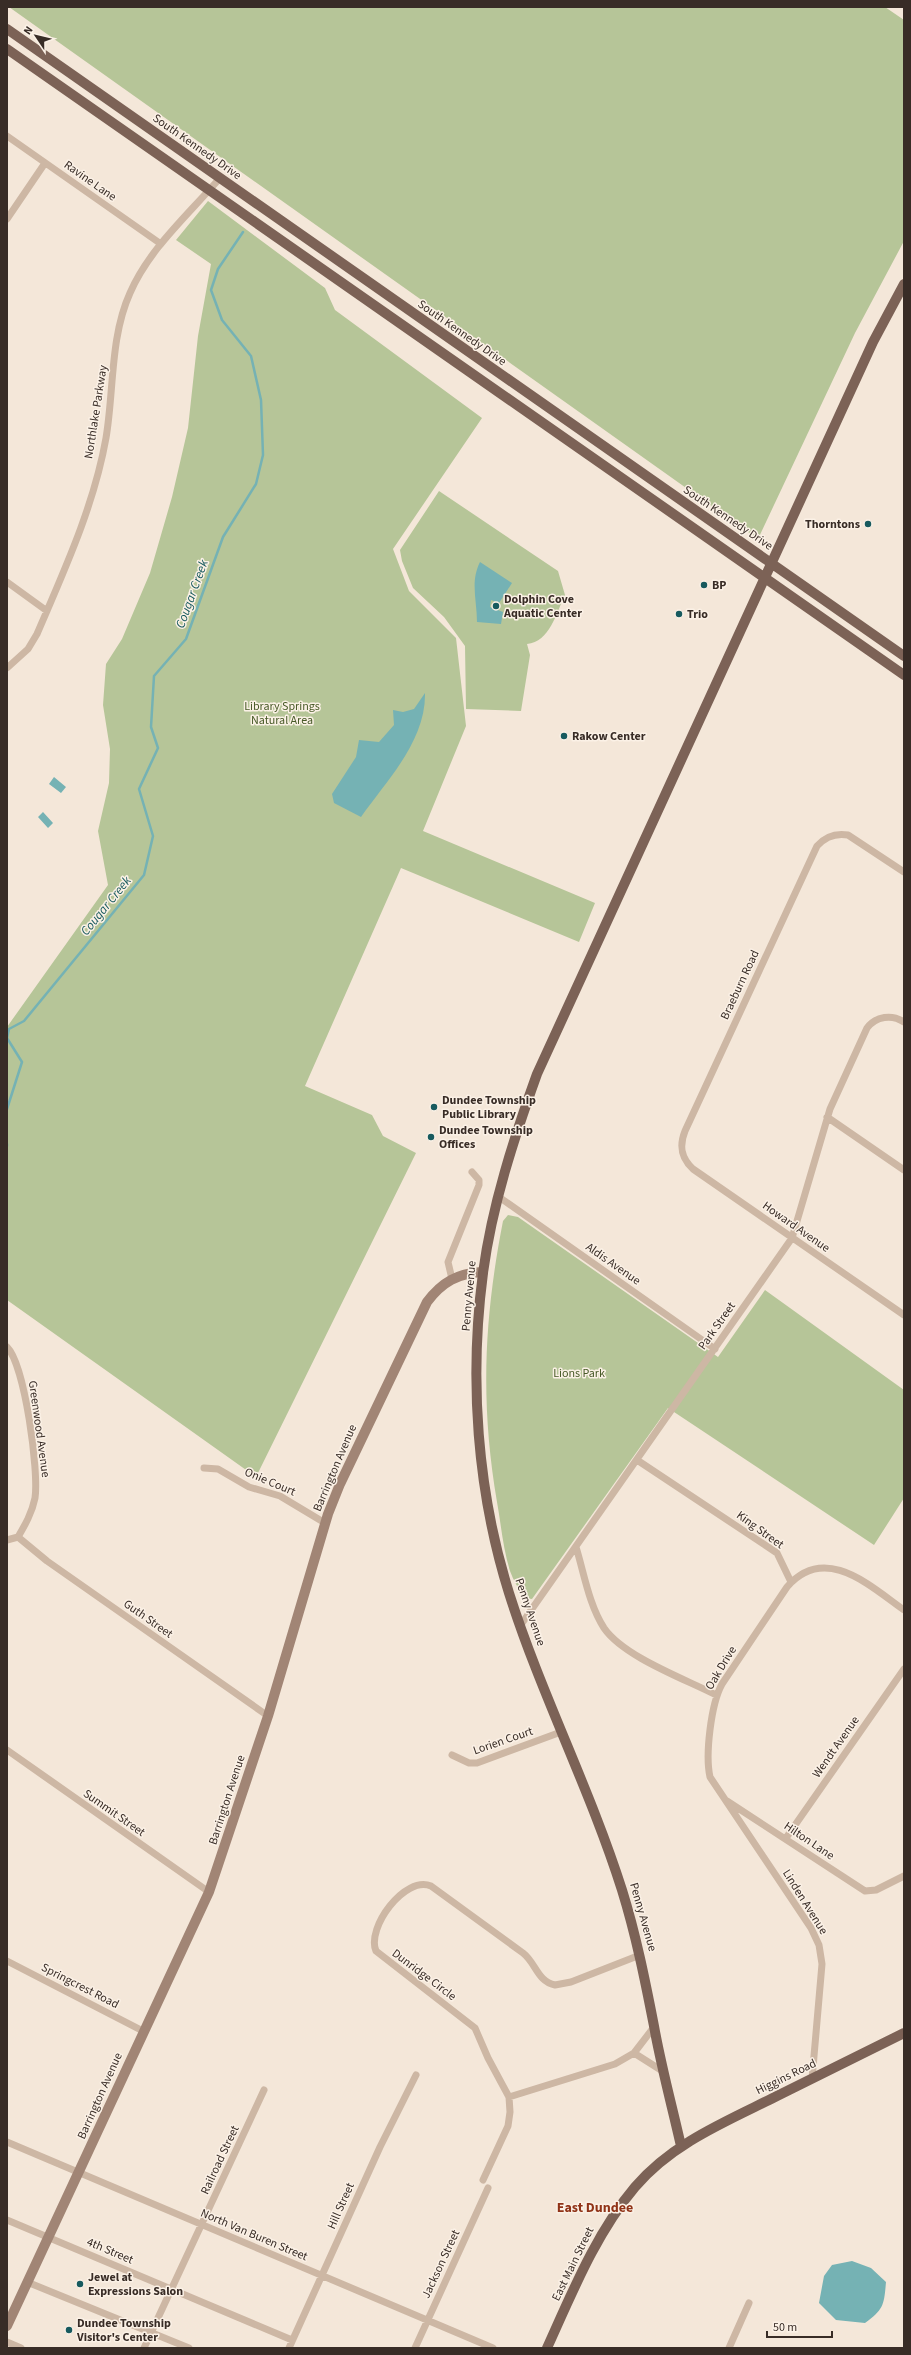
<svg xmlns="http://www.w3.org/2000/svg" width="911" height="2355" font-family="'Source Sans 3',sans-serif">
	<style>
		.green { fill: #b6c598 }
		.water { fill: #75b2b4 }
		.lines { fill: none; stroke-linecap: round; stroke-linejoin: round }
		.stream { stroke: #75b2b4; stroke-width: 2.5 }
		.street { stroke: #cdb7a4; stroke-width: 7 }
		.secondary { stroke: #a18575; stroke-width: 10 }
		.primary { stroke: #7c6256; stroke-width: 10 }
		.poi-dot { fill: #175a5e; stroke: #fbf1e6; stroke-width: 1.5 }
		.labels { text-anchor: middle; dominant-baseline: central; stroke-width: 3; stroke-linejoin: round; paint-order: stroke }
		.street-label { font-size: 12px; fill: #382c26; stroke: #fbf1e6 }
		.poi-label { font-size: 12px; font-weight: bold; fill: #382c26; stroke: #fbf1e6; text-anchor: start }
		.park-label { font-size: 12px; fill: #475927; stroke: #fbf1e6 }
		.water-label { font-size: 13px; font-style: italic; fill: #175a5e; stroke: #fbf1e6 }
		.quarter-label { font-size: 14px; font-weight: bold; fill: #903317; stroke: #fbf1e6 }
	</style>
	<rect width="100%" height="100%" fill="#f4e7d9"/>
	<path class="green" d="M9,7h876l19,13v221l-49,92 -97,206z
		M208,201l117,87 10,22 147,108 -89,131 16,42 47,47 10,88 -43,105 172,72 -16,39 -178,-74 -96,218 67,29 11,21 33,17 -160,324 -249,-177v-273l101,-142 -10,-54 11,-48 1,-34 -7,-44 3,-41 16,-25 28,-66 22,-76 16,-69 10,-92 13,-72 -35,-24z
		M439,491l119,80 7,24c-9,18 -15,47 -38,49l3,11 -9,56 -55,-2 -1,-63 -21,-29 -31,-29 -11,-27 -2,-11z
		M508,1215l10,2 200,140 47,-67 139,100v108l-30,47 -206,-137 -136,191 -8,-1c-5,-9 -11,-18 -14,-27 -7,-22 -9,-47 -13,-69 -17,-99 -13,-184 6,-281z"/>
	<path class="water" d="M480,562l32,21 -13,20 -8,-3 -1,7 13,5 -2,12 -24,-2c0,-22 -7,-40 3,-60z
		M425,693c1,48 -38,87 -64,124l-27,-14 -2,-9 24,-37 3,-17 20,2 15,-17 -1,-15 10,2 11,-3z
		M54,777l12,10 -5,6 -12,-9z
		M43,812l10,11 -5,5 -10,-11z
		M852,2261l19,7 15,14c-2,23 -2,27 -21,41l-29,-3 -17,-17 5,-27 8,-11z"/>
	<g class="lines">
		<path class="stream" d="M7,1109l15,-47 -15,-24 2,-9 15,-8 120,-146 9,-39 -14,-47 19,-41 -7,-21 3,-51 32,-37 37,-102 33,-53 7,-29 -2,-55 -10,-44 -29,-36 -11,-30 7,-21 25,-37
			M7,1144v2"/>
		<path class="street" d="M7,136l154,108
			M7,219l38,-56
			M7,582l40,29
			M7,668l21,-19 9,-15c27,-63 57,-128 69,-196 8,-47 4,-101 24,-145 19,-44 58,-78 89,-114
			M904,872l-56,-37c-12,-2 -23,2 -31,11l-132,285c-6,15 -4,27 8,38l211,146
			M827,1117l77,53
			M499,1197l216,152
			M452,1279l-4,-17 31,-77v-5l-7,-8
			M7,1347c18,18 32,125 28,151 -3,15 -10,27 -17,39
			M637,1460l140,93 14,29
			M204,1468l14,1 31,18 31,9 45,27
			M18,1537l29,24 221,155
			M7,1540l11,-3
			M576,1547c8,26 13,58 28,81 20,29 81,51 112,67
			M520,1626l272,-388 38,-129 37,-81c9,-12 25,-14 37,-6
			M7,1750l202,142
			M452,1755l17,8h8l84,-31
			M727,1801l138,90 11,-1 28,-14
			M786,1838l118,-169
			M7,1961l136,70
			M634,2053l30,19
			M812,2079l10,-115 -3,-19 -8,-17 -101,-151c-5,-22 1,-73 12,-93l65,-97c38,-44 83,-1 117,23
			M509,2097l106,-33 19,-11 20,-26
			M7,2142l486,206
			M483,2180l25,-54 2,-14 -1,-15 -21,-39 -13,-30 -99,-77c-10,-23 29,-76 55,-65l92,67c13,10 14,28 32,32l16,-3 69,-27
			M7,2220l285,120
			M27,2282l162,66
			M7,2342l14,6
			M144,2348l120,-258
			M289,2348l91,-201 36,-72
			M415,2348l73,-160
			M729,2348l20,-45"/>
		<path class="secondary" d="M7,2326l202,-434 59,-176 60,-202 12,-30 87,-182c15,-20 31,-29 56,-30"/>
		<path class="primary" d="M7,29l897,627
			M7,49l897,626
			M681,2146c-9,-40 -20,-80 -27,-120 -9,-46 -18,-91 -32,-136 -32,-101 -81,-196 -113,-297 -32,-102 -40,-214 -26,-320 9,-68 31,-135 54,-199l336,-732 31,-58
			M547,2348c25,-55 49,-115 88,-161 37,-44 92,-66 142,-91 42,-21 85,-42 127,-63"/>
	</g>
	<g class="poi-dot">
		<circle cx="868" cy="524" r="4"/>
		<circle cx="704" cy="585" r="4"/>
		<circle cx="496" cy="606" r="4"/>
		<circle cx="679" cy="614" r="4"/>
		<circle cx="564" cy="736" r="4"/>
		<circle cx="434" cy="1107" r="4"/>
		<circle cx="431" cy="1137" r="4"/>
		<circle cx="80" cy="2284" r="4"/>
		<circle cx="69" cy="2330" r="4"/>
	</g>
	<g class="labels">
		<g class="street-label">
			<text transform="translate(197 147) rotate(35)">South Kennedy Drive</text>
			<text transform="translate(90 181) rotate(35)">Ravine Lane</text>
			<text transform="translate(462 333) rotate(35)">South Kennedy Drive</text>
			<text transform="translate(96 412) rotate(-81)">Northlake Parkway</text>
			<text transform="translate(728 518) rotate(34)">South Kennedy Drive</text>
			<text transform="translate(740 985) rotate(-65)">Braeburn Road</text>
			<text transform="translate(796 1227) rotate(35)">Howard Avenue</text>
			<text transform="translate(613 1264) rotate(35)">Aldis Avenue</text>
			<text transform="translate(469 1296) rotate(-85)">Penny Avenue</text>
			<text transform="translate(717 1326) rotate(-55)">Park Street</text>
			<text transform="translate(39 1429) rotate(82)">Greenwood Avenue</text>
			<text transform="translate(335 1468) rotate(-67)">Barrington Avenue</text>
			<text transform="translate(270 1482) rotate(23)">Onie Court</text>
			<text transform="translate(760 1530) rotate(36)">King Street</text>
			<text transform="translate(530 1612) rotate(71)">Penny Avenue</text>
			<text transform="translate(148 1619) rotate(35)">Guth Street</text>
			<text transform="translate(721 1668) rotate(-59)">Oak Drive</text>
			<text transform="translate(503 1741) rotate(-19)">Lorien Court</text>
			<text transform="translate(836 1747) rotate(-55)">Wendt Avenue</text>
			<text transform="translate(227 1800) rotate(-72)">Barrington Avenue</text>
			<text transform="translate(114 1813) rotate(35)">Summit Street</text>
			<text transform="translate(809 1841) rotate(34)">Hilton Lane</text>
			<text transform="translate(805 1902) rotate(58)">Linden Avenue</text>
			<text transform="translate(643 1917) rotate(74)">Penny Avenue</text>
			<text transform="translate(424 1975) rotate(37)">Dunridge Circle</text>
			<text transform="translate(80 1986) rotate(27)">Springcrest Road</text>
			<text transform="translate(786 2077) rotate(-26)">Higgins Road</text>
			<text transform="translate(100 2096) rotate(-66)">Barrington Avenue</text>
			<text transform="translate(220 2160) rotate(-65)">Railroad Street</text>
			<text transform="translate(341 2206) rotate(-66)">Hill Street</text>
			<text transform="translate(254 2235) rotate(23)">North Van Buren Street</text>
			<text transform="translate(110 2251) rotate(23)">4th Street</text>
			<text transform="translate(441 2264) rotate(-65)">Jackson Street</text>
			<text transform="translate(573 2264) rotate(-64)">East Main Street</text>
		</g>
		<g class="poi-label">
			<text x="860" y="524" text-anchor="end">Thorntons</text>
			<text x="712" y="585">BP</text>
			<text x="504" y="599">Dolphin Cove<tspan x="504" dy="14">Aquatic Center</tspan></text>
			<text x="687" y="614">Trio</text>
			<text x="572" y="736">Rakow Center</text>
			<text x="442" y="1100">Dundee Township<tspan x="442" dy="14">Public Library</tspan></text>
			<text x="439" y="1130">Dundee Township<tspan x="439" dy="14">Offices</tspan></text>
			<text x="88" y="2277">Jewel at<tspan x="88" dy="14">Expressions Salon</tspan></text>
			<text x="77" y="2323">Dundee Township<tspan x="77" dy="14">Visitor's Center</tspan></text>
		</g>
		<g class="park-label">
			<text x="282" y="706">Library Springs<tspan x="282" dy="14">Natural Area</tspan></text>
			<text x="579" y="1373">Lions Park</text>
		</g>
		<g class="water-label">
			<text transform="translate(192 594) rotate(-70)">Cougar Creek</text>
			<text transform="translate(106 906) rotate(-51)">Cougar Creek</text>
		</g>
		<g class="quarter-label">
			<text x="595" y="2208">East Dundee</text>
		</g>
	</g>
	<rect width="911" height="2355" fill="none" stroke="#382c26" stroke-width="16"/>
	<g transform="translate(36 36) rotate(305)" stroke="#fbf1e6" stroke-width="3" paint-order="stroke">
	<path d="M0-3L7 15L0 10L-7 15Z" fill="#382c26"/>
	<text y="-6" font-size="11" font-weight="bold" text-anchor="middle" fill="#382c26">N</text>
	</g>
	<path d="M767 2331v6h65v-6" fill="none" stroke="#382c26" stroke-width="2"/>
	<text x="773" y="2331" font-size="12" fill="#382c26" stroke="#fbf1e6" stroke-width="3" paint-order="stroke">50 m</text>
</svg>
